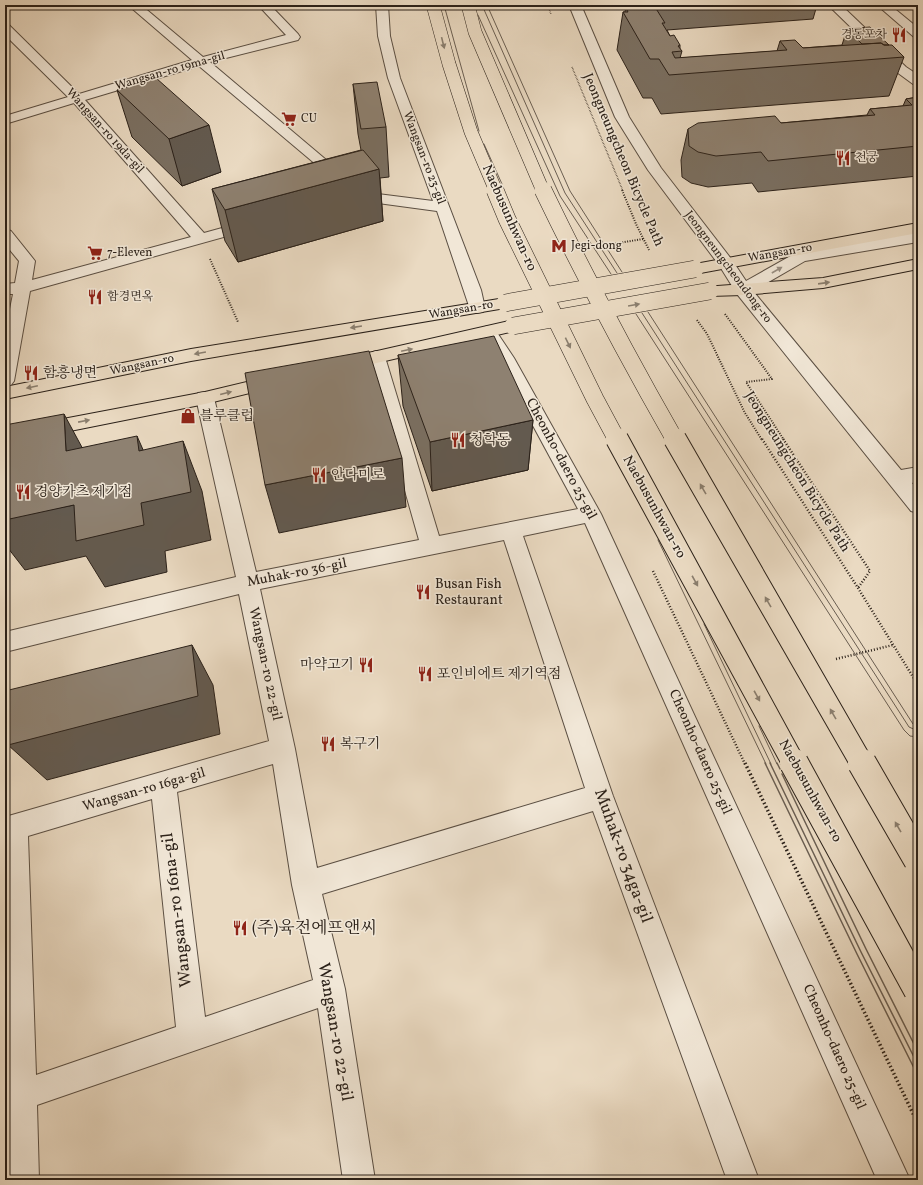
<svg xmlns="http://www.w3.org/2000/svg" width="923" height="1185" font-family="Vollkorn,'Noto Serif KR',serif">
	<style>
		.pier { fill: #eadac2 }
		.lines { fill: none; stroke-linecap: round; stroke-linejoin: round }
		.shore-far1 { stroke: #6a5e51; stroke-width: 1 }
		.shore { stroke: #6a5e51; stroke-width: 1.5 }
		.minor-casing { stroke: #5b4f43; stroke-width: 2 }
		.major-casing { stroke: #2b2119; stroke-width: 2 }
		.path-far3 { stroke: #2b2119; stroke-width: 1.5; stroke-dasharray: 0.5 1; stroke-linecap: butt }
		.path-far2 { stroke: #2b2119; stroke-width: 2; stroke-dasharray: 1 1.5; stroke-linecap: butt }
		.path-far1 { stroke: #2b2119; stroke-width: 2.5; stroke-dasharray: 1 2; stroke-linecap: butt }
		.path { stroke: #2b2119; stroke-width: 3.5; stroke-dasharray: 1.5 2.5; stroke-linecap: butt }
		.minor { fill: #f1e7d7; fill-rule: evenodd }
		.major { fill: #eadac2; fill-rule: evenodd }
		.major-bridge-casing { stroke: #2b2119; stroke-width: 18; stroke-linecap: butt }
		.highway-bridge-far3-casing { stroke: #2b2119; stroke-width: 14; stroke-linecap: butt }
		.highway-bridge-far2-casing { stroke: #2b2119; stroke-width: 18; stroke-linecap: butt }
		.highway-bridge-far1-casing { stroke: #2b2119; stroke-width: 24; stroke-linecap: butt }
		.highway-bridge-casing { stroke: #2b2119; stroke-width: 30; stroke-linecap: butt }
		.major-bridge { stroke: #eadac2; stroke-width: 17 }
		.highway-bridge-far3 { stroke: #eadac2; stroke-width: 13 }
		.highway-bridge-far2 { stroke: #eadac2; stroke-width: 17 }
		.highway-bridge-far1 { stroke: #eadac2; stroke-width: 22 }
		.highway-bridge { stroke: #eadac2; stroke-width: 28 }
		.wall { fill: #7a6f61; stroke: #2b2119 }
		.shaded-wall { fill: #635a4f; stroke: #2b2119 }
		.building { fill: #8e8171; stroke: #2b2119 }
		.oneway { fill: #8a7e6e }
		.oneway2 { fill: #988e82 }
		.labels { text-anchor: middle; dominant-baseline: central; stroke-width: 3; stroke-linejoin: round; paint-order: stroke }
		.far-poi-label { font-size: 12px; fill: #2b2119; stroke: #f1e7d7; text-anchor: start }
		.far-street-label { font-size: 12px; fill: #2b2119; stroke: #f1e7d7 }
		.street-label { font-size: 14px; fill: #2b2119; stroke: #f1e7d7 }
		.poi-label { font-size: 14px; fill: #2b2119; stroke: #f1e7d7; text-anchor: start }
		.near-street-label { font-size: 17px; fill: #2b2119; stroke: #f1e7d7 }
		.near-poi-label { font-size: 17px; fill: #2b2119; stroke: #f1e7d7; text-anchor: start }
	</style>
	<rect width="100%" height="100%" fill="#eadac2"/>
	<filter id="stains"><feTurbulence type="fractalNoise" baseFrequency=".005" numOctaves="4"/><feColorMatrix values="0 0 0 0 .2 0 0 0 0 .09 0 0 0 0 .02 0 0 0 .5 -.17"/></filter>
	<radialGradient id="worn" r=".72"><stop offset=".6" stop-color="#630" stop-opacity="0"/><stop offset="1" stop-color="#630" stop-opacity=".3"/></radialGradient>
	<path class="pier" d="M426,5h67l45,115 39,86 99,171 242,389v310l-118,-227 -285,-595 -52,-115z"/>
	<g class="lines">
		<path class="shore-far1" d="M444,5l35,126
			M482,5l83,188 52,80
			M487,5l83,186 52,81
			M478,15l82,181 51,78
			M484,144l18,40
			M648,312l265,412 5,2
			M642,313l267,414 9,4
			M636,314l268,416 6,6 8,1
			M658,540l108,224
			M704,624l67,140
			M759,726l18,38"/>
		<path class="shore" d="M765,763l92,191 61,122
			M770,763l91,189 57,113
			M777,763l3,6
			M782,774l84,175 52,103"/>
		<g class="minor-casing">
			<path id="minor" d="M128,5h13l62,52 83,-22 -28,-30h12l28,29 2,3 -2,3 -88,22 140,118 -2,3 -5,1 -5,-1 -139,-117 -114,34 119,133 47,-13 5,2 3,3 -3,3 -226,63 -16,90 -3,4 -6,2v-53l8,-40h-8v-10l10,-1 4,-22 -14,-17v-15l6,2 24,30 -3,19 159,-43 -117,-134 -69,21v-8l63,-19 -63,-62v-11l4,1 70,69 113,-34z
				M376,5h12l2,31 10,42 81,212 4,18 -2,4 -6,1 -6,-1 -34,-101 -74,-10 -11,2 -5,-1 -2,-3 2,-3 15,-4 71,9 -45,-123 -10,-42z
				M569,5h12l48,112 32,51 71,92 14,21 48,-27 124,-22v10l-113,19 -52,30 148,179 17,-3v14l-6,2 6,8v22l-7,-2 -174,-217 -18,-29 -71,-95 -33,-53z
				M828,5h13l65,62 12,8v10l-5,-1 -15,-11z
				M877,5h13l28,23v10l-4,-1z
				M488,326l6,2 20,30 87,156 309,666h-33l-292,-657 -62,13 90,260 146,384h-32l-134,-369 -271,83 23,95 30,191h-32l-25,-172 -281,97 2,75h-32l-2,-63v-300l264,-76 -30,-147 -234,58v-20l231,-55 -40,-179 2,-5 7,-1 7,1 2,5 42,174 163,-32 -52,-183 3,-4 6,-2 6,2 3,4 54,179 139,-27 -81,-150 -18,-27 3,-4zM504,540l81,248 -268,80 -22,-119 -35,-160zM273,764l19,121 21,95 -108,37 -28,-225zM152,799l24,228 -140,48 -8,-239z"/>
		</g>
		<g class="major-casing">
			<path id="major" d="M918,223v10l-223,41 -6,-2 -2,-3 2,-3 6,-2z
				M918,259v10l-95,19 -80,7 -33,1 -6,-1 -2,-4 2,-4 119,-9z
				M505,298l6,1 2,4 -2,4 -320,54 -186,38v-12l186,-38z
				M513,320l6,2 3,4 -3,4 -177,41 -6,-2 -3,-4 3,-4 6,-2z
				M276,375l6,2 3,4 -3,4 -77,19 -200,40v-14l200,-38z"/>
		</g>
		<path class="path-far3" d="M547,5l4,9
			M572,67l51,124"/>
		<path class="path-far2" d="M622,190l14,34 13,26
			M600,246l43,-7
			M210,259l28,63
			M725,314l47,65 -26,3 38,58
			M697,320l10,14 38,79 17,27"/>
		<path class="path-far1" d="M762,439l96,149 60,97
			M783,439l87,132 -12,17
			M653,571l92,193
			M836,659l57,-14"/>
		<path class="path" d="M745,763l173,361"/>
		<use href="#minor" class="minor"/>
		<use href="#major" class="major"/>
		<g class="major-bridge-casing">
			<path id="major-bridge" d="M505,303l190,-34
				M513,326l197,-35"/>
		</g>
		<g class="highway-bridge-far3-casing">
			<path id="highway-bridge-far3" d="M433,5l16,59 22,68 25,59
				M468,5l7,27 68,159"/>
		</g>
		<g class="highway-bridge-far2-casing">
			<path id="highway-bridge-far2" d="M495,190l12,29 88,180 22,41
				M543,190c41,85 85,168 132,250"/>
		</g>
		<g class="highway-bridge-far1-casing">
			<path id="highway-bridge-far1" d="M617,439l177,325
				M675,439l187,325"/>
		</g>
		<g class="highway-bridge-casing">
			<path id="highway-bridge" d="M794,763l124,227
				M862,763l56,97"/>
		</g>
		<use href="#major-bridge" class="major-bridge"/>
		<use href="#highway-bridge-far3" class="highway-bridge-far3"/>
		<use href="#highway-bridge-far2" class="highway-bridge-far2"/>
		<use href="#highway-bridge-far1" class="highway-bridge-far1"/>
		<use href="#highway-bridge" class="highway-bridge"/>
	</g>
	<path class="wall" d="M626,5h191l-4,14 -146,11 3,6 10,9v4l2,2 -2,7 97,-7 3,-10 23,7 39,-3 5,-16 42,16 15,12 -15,39 -228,18 -9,-16h-9l-26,-48 6,-38h2z
		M353,84l33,43 3,50 -9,1 3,43 -145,41 -13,-21 -13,-52 149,-39 -3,-16z
		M117,90l104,82 -39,14 -50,-49z
		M918,97v79l-160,16 -6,-9 -44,4 -17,-4 -9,-6 -1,-17 7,-31 93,-6 86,-8 3,-6 33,-3 3,-7z
		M398,355l135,65 -5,50 -96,21 -29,-85z"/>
	<path class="shaded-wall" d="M209,125l12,47 -39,14 -13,-47z
		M379,169l4,52 -145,41 -13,-52z
		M64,414l27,50 -25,-13z
		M533,420l-5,50 -96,21 -2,-49z
		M137,436l22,50 24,-45 19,50 9,49 -46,11 2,21 -62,15 -19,-31 -61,14 -17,-22 -3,1v-31l69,-13 67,-2z
		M402,458l4,49 -127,26 -14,-48z
		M192,645l21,40 7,49 -173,46 -39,-35z"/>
	<path class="building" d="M633,5h7l2,3 13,-1 10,16h-3l8,13 4,-1 6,10 -2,1 4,5 -10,1 3,6 112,-8 -7,-9 15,-1 8,8 78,-5 3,2h8l12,12 -235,18 -10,-16h-9l-27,-47h5l-2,-4h8z
		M642,5h59l-45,3 -1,-1h-12z
		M870,27l19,18h-5l-3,-2 -19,1 -15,-15z
		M156,78l53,47 -40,14 -52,-49z
		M377,82l9,45 -25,2 -8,-45z
		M918,97v49l-150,15 -7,-9 -45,4 -18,-4 -9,-6 -1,-17 10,-6 77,-7 6,7 94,-8 -5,-6 42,-4 -6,-6z
		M363,150l16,19 -154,41 -13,-21z
		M494,336l39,84 -103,22 -32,-87z
		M369,351l33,107 -137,27 -20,-112z
		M64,414l2,37 71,-15 2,15 44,-10 8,51 -50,11 3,22 -68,16 -2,-36 -69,15v-95z
		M192,645l6,51 -190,49 1,-55z"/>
	<defs><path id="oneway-solid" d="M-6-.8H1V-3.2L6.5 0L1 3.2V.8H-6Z"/></defs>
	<g class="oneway">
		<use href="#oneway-solid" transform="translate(443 43) rotate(76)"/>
		<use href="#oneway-solid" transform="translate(824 283) rotate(-8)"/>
		<use href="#oneway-solid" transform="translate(634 305) rotate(-10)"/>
		<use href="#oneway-solid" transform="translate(356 327) rotate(171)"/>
		<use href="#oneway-solid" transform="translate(568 343) rotate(64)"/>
		<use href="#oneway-solid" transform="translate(407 350) rotate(-12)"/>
		<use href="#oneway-solid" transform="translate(200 353) rotate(170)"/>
		<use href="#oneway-solid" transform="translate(32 387) rotate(168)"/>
		<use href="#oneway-solid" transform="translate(226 393) rotate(-14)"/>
		<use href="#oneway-solid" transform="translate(84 421) rotate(-11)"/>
		<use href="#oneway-solid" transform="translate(703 489) rotate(-120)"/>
		<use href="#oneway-solid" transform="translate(695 581) rotate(61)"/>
		<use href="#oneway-solid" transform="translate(768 602) rotate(-120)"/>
		<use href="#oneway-solid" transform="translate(757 696) rotate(61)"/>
		<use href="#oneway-solid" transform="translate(833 714) rotate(-120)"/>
		<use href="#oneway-solid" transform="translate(898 827) rotate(-120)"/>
	</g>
	<use class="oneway2" href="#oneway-solid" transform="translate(777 270) rotate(-30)"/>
	<defs>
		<g id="restaurant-bare" transform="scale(1.2)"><path d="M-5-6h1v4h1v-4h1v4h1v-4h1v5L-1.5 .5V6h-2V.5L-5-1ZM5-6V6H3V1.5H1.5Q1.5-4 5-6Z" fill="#8f2418" stroke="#f1e7d7" stroke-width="2.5" paint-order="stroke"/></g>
		<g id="supermarket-bare" transform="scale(1.2)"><path d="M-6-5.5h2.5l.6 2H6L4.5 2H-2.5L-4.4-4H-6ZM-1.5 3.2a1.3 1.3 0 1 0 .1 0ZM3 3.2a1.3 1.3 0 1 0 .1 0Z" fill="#8f2418" stroke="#f1e7d7" stroke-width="2.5" paint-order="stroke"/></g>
		<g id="metro-bare" transform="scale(1.2)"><path d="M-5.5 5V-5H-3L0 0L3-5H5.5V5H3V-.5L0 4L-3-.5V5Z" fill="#8f2418" stroke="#f1e7d7" stroke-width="2.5" paint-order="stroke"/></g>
		<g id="shop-bare" transform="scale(1.2)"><path d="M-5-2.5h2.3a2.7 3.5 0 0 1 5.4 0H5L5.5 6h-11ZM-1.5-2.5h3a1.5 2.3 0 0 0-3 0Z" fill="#8f2418" stroke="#f1e7d7" stroke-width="2.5" paint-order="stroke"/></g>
	</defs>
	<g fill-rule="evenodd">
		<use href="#restaurant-bare" x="899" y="35"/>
		<use href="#supermarket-bare" x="289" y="119"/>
		<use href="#restaurant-bare" x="843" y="158"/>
		<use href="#metro-bare" x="559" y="246"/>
		<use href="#supermarket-bare" x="95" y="253"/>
		<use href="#restaurant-bare" x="95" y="297"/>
		<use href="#restaurant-bare" x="31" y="373"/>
		<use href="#shop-bare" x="188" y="416"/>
		<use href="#restaurant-bare" x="458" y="440"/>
		<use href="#restaurant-bare" x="319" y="475"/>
		<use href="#restaurant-bare" x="23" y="492"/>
		<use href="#restaurant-bare" x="423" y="592"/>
		<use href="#restaurant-bare" x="366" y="665"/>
		<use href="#restaurant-bare" x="425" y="674"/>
		<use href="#restaurant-bare" x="328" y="744"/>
		<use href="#restaurant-bare" x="240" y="928"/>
	</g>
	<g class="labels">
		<g class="far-poi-label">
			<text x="887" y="35" text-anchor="end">경동포차</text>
			<text x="301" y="119">CU</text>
			<text x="855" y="158">천궁</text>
			<text x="571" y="246">Jegi-dong</text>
			<text x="107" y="253">7-Eleven</text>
			<text x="107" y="297">함경면옥</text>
		</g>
		<g class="far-street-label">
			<text transform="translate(170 71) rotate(-16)">Wangsan-ro 19ma-gil</text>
			<text transform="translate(105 131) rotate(48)">Wangsan-ro 19da-gil</text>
			<text transform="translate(424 158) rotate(69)">Wangsan-ro 23-gil</text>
			<text transform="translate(780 253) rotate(-10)">Wangsan-ro</text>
			<text transform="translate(728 267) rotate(53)">Jeongneungcheondong-ro</text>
			<text transform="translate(461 310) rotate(-10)">Wangsan-ro</text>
			<text transform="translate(142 365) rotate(-12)">Wangsan-ro</text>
		</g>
		<g class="street-label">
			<text transform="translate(623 160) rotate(67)">Jeongneungcheon Bicycle Path</text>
			<text transform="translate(509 218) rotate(66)">Naebusunhwan-ro</text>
			<text transform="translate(561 459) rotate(62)">Cheonho-daero 25-gil</text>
			<text transform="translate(797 472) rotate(58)">Jeongneungcheon Bicycle Path</text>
			<text transform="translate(654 507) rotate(61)">Naebusunhwan-ro</text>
			<text transform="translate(297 573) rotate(-11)">Muhak-ro 36-gil</text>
			<text transform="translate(265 664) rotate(78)">Wangsan-ro 22-gil</text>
			<text transform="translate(700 752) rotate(66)">Cheonho-daero 25-gil</text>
			<text transform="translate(144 790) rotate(-16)">Wangsan-ro 16ga-gil</text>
			<text transform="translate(810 791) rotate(61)">Naebusunhwan-ro</text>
			<text transform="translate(834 1047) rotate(66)">Cheonho-daero 25-gil</text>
		</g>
		<g class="poi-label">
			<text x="43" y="373">함흥냉면</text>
			<text x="200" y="416">블루클럽</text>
			<text x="470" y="440">청학동</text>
			<text x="331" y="475">안다미로</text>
			<text x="35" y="492">경양카츠 제기점</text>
			<text x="435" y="584">Busan Fish<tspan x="435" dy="16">Restaurant</tspan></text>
			<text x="354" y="665" text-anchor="end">마약고기</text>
			<text x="437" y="674">포인비에트 제기역점</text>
			<text x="340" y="744">복구기</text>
		</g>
		<g class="near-street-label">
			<text transform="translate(623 856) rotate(70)">Muhak-ro 34ga-gil</text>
			<text transform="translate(177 910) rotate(-97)">Wangsan-ro 16na-gil</text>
			<text transform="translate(335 1032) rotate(80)">Wangsan-ro 22-gil</text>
		</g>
		<g class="near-poi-label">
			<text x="252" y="928">(주)육전에프앤씨</text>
		</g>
	</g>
	<rect width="923" height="1185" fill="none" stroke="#eadac2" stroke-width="20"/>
	<rect x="6" y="6" width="911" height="1173" fill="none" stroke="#2b2119" stroke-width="2"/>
	<rect x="10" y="10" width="903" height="1165" fill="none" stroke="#2b2119"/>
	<rect width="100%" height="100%" filter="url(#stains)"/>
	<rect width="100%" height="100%" fill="url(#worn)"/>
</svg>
